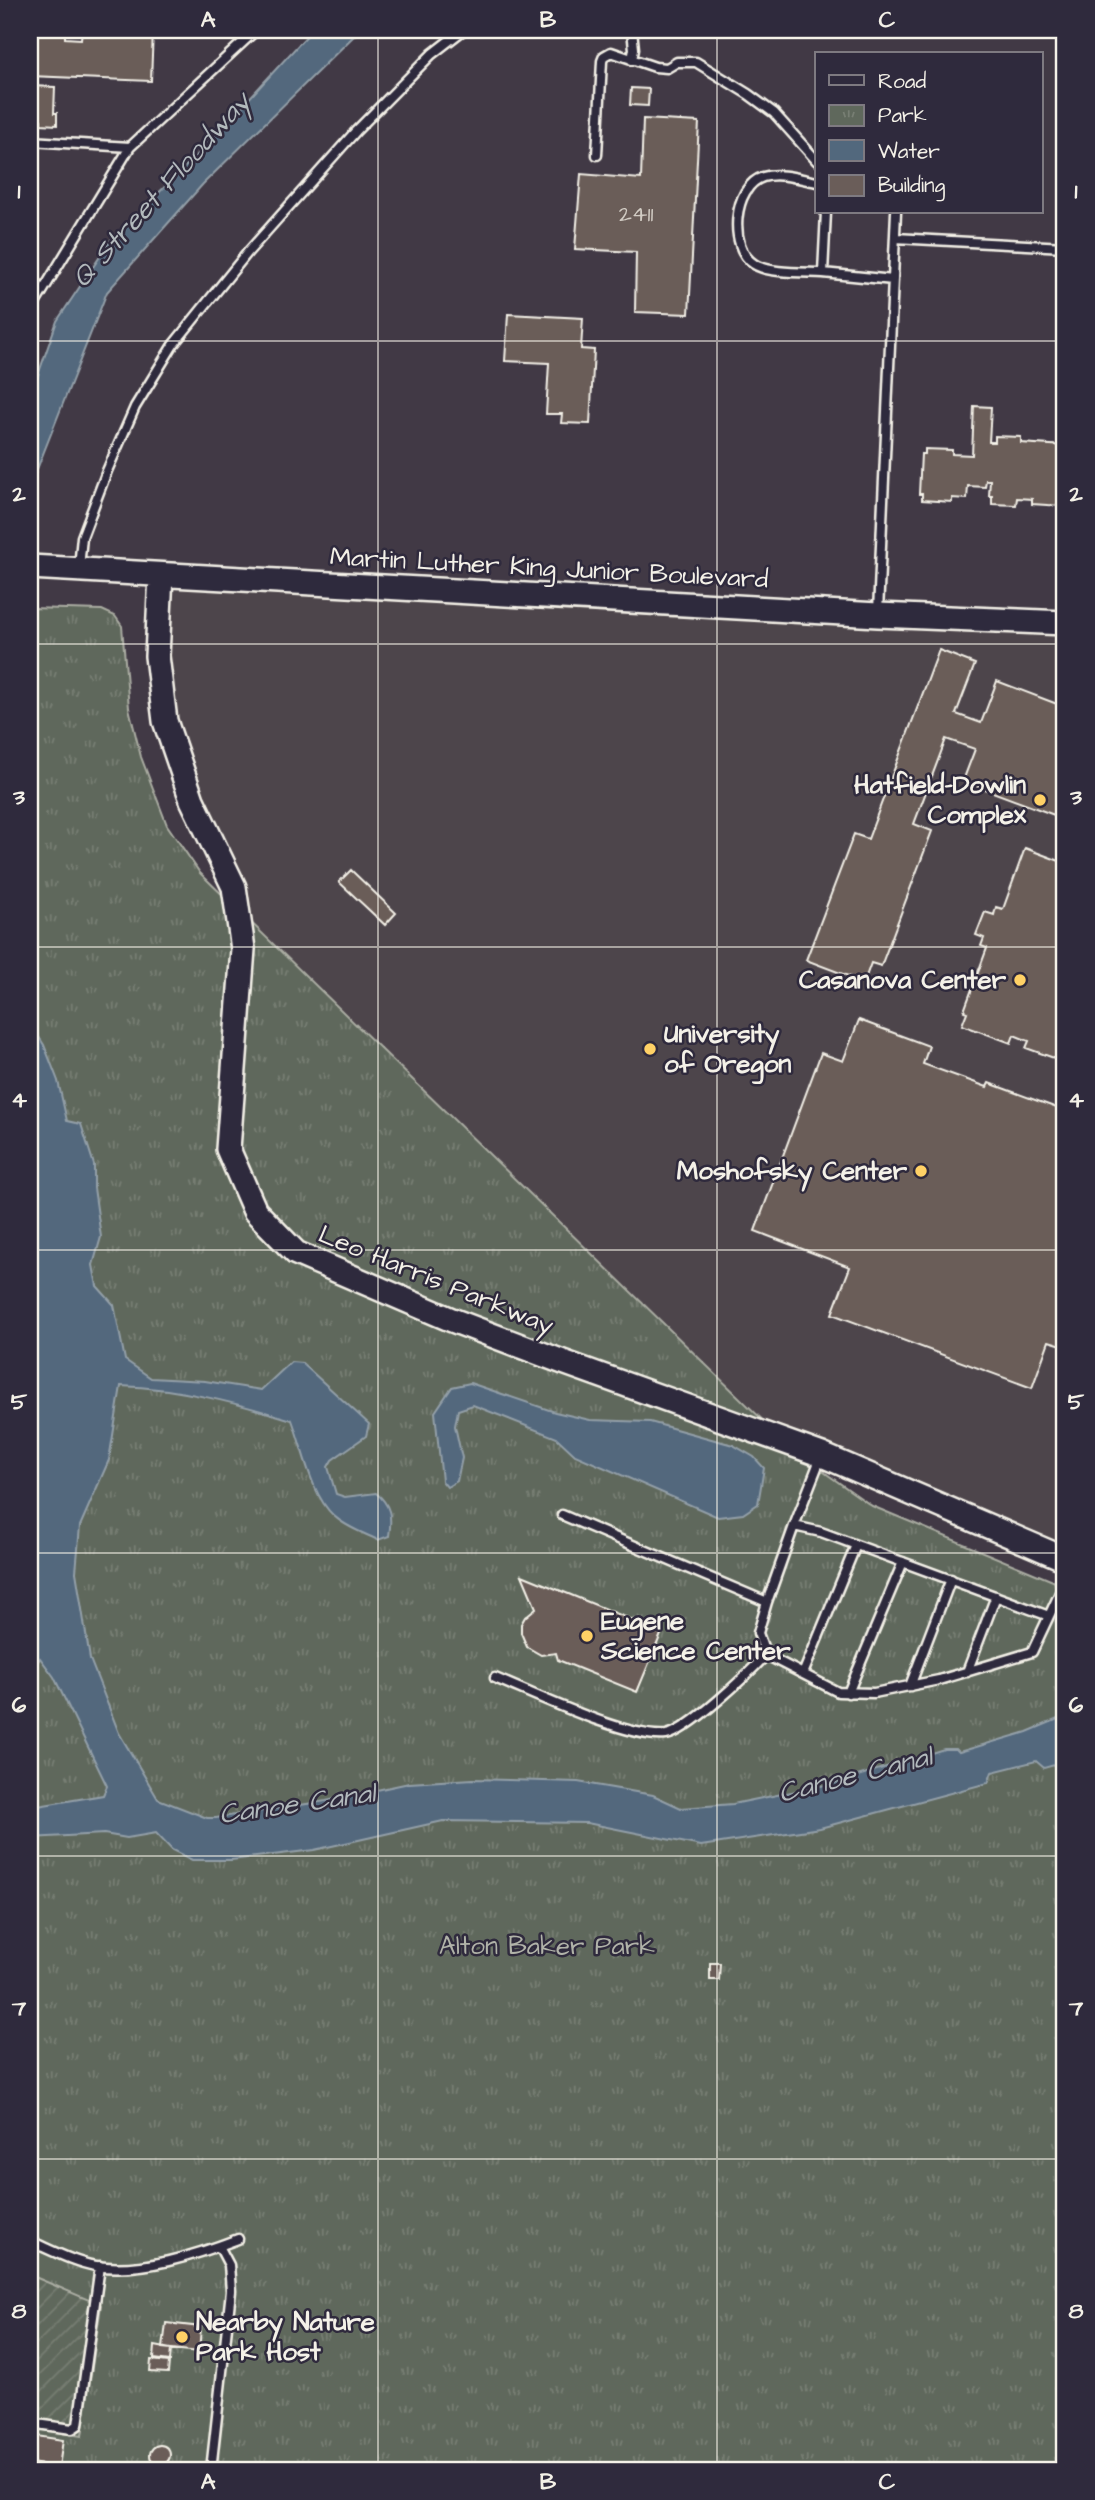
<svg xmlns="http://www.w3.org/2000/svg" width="1095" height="2500" font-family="'Architects Daughter',sans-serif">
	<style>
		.built { fill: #4d444b }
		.park { fill: url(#park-tufts); stroke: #aaaca2; stroke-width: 2 }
		.garden { fill: url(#garden-furrows); stroke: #aaaca2; stroke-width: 2 }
		.water { fill: #52687d; stroke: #939fa8; stroke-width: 2 }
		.building { fill: #6a5d59; stroke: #f4f1e8; stroke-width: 2 }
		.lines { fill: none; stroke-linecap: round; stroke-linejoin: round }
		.lane-casing { stroke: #f4f1e8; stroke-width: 13 }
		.secondary-casing { stroke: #f4f1e8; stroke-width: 28 }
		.lane { stroke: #2f2a3d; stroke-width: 8 }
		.secondary { stroke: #2f2a3d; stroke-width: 23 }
		.grid { fill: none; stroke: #f4f1e8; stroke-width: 2; stroke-opacity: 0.55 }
		.poi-dot { fill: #ffd166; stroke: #2f2a3d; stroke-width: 2.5 }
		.labels { text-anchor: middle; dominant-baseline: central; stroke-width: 5; stroke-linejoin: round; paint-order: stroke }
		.number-label { font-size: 23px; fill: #d2ccc4 }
		.street-label { font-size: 26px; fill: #f4f1e8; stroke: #2f2a3d }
		.poi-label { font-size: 26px; font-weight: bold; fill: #f4f1e8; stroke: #2f2a3d; text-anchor: end }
		.park-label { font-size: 26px; fill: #b1b3a9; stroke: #2f2a3d }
		.water-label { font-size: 28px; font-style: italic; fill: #b3babd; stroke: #2f2a3d }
		.neatline { fill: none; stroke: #f4f1e8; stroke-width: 2.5 }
		.grid-label { font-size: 23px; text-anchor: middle; font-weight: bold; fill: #f4f1e8 }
	</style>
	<defs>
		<pattern id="park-tufts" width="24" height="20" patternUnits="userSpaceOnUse" patternTransform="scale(1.75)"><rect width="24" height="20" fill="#5f685c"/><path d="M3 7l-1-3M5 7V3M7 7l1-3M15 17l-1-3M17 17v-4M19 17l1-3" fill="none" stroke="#777e73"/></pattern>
		<pattern id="garden-furrows" width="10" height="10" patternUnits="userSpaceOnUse" patternTransform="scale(1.75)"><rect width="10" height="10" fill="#5f685c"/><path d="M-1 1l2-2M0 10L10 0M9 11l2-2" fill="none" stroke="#777e73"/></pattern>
	</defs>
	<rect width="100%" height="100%" fill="#413945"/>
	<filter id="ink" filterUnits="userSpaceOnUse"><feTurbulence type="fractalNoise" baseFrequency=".0143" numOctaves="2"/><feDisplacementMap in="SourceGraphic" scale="14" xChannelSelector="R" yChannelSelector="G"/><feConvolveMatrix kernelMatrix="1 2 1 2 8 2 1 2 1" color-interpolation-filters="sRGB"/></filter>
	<g filter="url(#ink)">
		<path class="built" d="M161,575l904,48v936l-502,-197 -320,-413 -78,-228z"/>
		<path class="park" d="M30,608l72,2 13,6 7,10 7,82 12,49 26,68 33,48 573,557 27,25 72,51 193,80v884h-1035z"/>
		<path class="garden" d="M30,2275l71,30 -19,131 -52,-8z"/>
		<path class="water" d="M312,30h48l-157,154 -96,108 -77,195v-89l27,-77 54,-81 86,-85z
			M30,1023l14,22 14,36 9,40 14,3 13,41v23l7,49 -8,28 4,21 17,19 11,55 26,18 54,3 56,9 30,-28 11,1 67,61 -3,12 -34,24 -4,7 8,27 9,3 31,-4c15,12 16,24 13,43l-11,4c-15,-7 -32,-13 -44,-24 -23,-21 -31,-67 -42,-96 -55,-17 -113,-32 -171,-34l-12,74 -29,66 -4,46 14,87 29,74 39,66 49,19h9l110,-17 83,-18 64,-4 105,3 75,13 28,13 52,-4 102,-21 109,-34h12l3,3 68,-20 38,-16v46l-21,6 -8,-7 -44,11 -4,11 -168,45 -119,18 -114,-23 -144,-2 -129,29 -83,10h-39l-20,-10 -16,-17 -29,5 -23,-4 -74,4v-37l8,5 65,-11 4,-9 -53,-109 -14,-19 -10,16z
			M470,1383l85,29 35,8 60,2 83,23 21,12 10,11 -6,36 -15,10 -25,3 -143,-62 -18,-17 -84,-33 -15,5 -3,16 7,32 -5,23 -10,6 -5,-6 -7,-69 17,-25z"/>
		<path class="building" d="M30,30h35v8l16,1 1,-9h71l-2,51 -121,-5z
			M1063,30h2v67h-5z
			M30,86l25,1 -1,26h3v12l-16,-1v-4h-11z
			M631,88l18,1 -1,17 -18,-1z
			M643,119l56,3 -10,192 -54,-2 1,-60 -61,-3 6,-75 60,5z
			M508,314l75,4 -2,31 13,1 -4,74 -29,-1 1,-9h-16l3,-51 -44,-2z
			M974,406l17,1 -2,35h6v-6l26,1v6l44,3v55h-3v5l-30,-2v-5l-15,-1 -1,7 -24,-1v-8h-3l1,-16h-4l-1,7 -17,-1 -1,13 -15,-1v4l-30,-2v-6h-3l2,-40h4v-5l27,1v4l20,1z
			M939,650l36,14 -19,50 25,9 16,-42 68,26v112l-102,-38 12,-32 -29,-10 -32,85 18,7 -51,135 -10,-3 -7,19 -58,-22 48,-126 14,5z
			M1025,848l40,15v199l-39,-14 3,-7 -15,-6 -3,8 -49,-18 5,-13 -3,-1 23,-63 -6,-2 3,-8 -8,-3 9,-23 9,3 2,-8 7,2z
			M351,870l45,43 -11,12 -46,-43z
			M859,1020l70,26 -6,18 64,23 2,-4 76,28v235l-16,-5 -17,47 -200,-74 18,-47 -95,-36 66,-178 22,8z
			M522,1575l140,57 -25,60 -79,-32 -2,-7 -15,2 -14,-8 -6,-14v-9l4,-7 11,-9z
			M710,1963h10l-1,17h-9z
			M166,2323l35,4 -2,25 -36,-4z
			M155,2346l16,3 -1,12 -16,-2z
			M151,2360l18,2 -1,11 -18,-1z
			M30,2435l33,5 -4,27 -29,-4z
			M150 2455a10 10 0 1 1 20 0a10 10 0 1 1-20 0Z"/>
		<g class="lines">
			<g class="lane-casing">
				<path id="lane" d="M632,30l2,19 -2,11
					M30,141l100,6 126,-117
					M597,155l5,-94 2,-5 7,-4 44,15 12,1 10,-6h19l52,32 26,19 43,48
					M817,182c-16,-3 -38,-10 -54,-5 -30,9 -35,71 -9,87 14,10 52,8 69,9
					M826,212l-3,61 70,7
					M895,238l170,9
					M30,312l100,-165
					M79,567l3,-30 25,-66 28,-64 38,-62 75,-93 108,-121 76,-77 31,-24
					M878,612l18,-400
					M562,1515l205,87
					M794,1526l27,-69
					M1049,1616l-228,-84 -27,-6 -27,76 -9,31 8,22 72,37 36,1 65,-13 93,-28 33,-70
					M967,1672l29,-76
					M803,1674l53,-129
					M495,1678c39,16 133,61 171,57 22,-3 84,-63 100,-80
					M910,1686l41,-107
					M848,1693l55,-131
					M30,2241c21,9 43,21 66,25 45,7 100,-11 142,-27
					M30,2423l42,6 6,-4 22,-159
					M211,2470l20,-179 -2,-26 -10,-19"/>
			</g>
			<g class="secondary-casing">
				<path id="secondary" d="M30,567l848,48 187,8
					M161,575l-4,81 8,65 27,79 42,87 9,62 -15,200 27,62 41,42 156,67 111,42 259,93 243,104"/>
			</g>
			<use href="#lane" class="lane"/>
			<use href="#secondary" class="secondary"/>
		</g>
	</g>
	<path class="grid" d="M378,30v2440M717,30v2440M30,341h1035M30,644h1035M30,947h1035M30,1250h1035M30,1553h1035M30,1856h1035M30,2159h1035"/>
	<g class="poi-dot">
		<circle cx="1040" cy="800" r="7"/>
		<circle cx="1020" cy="980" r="7"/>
		<circle cx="650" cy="1049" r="7"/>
		<circle cx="921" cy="1171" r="7"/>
		<circle cx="587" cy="1636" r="7"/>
		<circle cx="182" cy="2337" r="7"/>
	</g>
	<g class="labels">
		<g class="number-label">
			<text x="636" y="214">2411</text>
		</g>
		<g class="street-label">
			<text transform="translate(549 568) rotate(3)">Martin Luther King Junior Boulevard</text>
			<text transform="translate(436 1280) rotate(22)">Leo Harris Parkway</text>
		</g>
		<g class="poi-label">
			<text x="1026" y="785">Hatfield-Dowlin<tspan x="1026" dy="30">Complex</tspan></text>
			<text x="1006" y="980">Casanova Center</text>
			<text x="664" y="1034" text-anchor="start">University<tspan x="664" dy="30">of Oregon</tspan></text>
			<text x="907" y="1171">Moshofsky Center</text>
			<text x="601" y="1621" text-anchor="start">Eugene<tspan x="601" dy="30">Science Center</tspan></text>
			<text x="196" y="2322" text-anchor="start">Nearby Nature<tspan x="196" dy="30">Park Host</tspan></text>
		</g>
		<g class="park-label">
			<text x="547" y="1946">Alton Baker Park</text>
		</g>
		<g class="water-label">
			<text transform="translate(161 190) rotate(-48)">Q Street Floodway</text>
			<text transform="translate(855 1775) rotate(-14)">Canoe Canal</text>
			<text transform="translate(297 1804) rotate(-8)">Canoe Canal</text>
		</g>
	</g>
	<rect width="1095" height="2500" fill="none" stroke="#2f2a3d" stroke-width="77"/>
	<rect x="815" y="52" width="228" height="161" fill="#2f2a3d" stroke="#7e7a81" stroke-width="2"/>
	<rect x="829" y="75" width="35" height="10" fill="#2f2a3d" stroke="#7e7a81" stroke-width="2"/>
	<text x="878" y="88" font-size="21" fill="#f4f1e8">Road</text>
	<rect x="829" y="105" width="35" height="21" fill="url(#park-tufts)" stroke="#7e7a81" stroke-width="2"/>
	<text x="878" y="122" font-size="21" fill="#f4f1e8">Park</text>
	<rect x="829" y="140" width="35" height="21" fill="#52687d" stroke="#7e7a81" stroke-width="2"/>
	<text x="878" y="158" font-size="21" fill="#f4f1e8">Water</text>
	<rect x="829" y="175" width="35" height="21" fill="#6a5d59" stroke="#7e7a81" stroke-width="2"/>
	<text x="878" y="192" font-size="21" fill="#f4f1e8">Building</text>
	<rect x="38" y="38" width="1018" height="2424" class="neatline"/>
	<g class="grid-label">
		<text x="208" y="27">A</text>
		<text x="548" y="27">B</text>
		<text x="887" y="27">C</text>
		<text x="19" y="198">1</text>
		<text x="1076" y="198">1</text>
		<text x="19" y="501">2</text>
		<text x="1076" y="501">2</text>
		<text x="19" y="804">3</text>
		<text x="1076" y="804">3</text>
		<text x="19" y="1107">4</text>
		<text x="1076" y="1107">4</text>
		<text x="19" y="1409">5</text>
		<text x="1076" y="1409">5</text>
		<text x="19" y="1712">6</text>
		<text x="1076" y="1712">6</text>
		<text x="19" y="2015">7</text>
		<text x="1076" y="2015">7</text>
		<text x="19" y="2318">8</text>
		<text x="1076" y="2318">8</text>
		<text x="208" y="2489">A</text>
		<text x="548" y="2489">B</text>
		<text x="887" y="2489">C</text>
	</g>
</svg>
